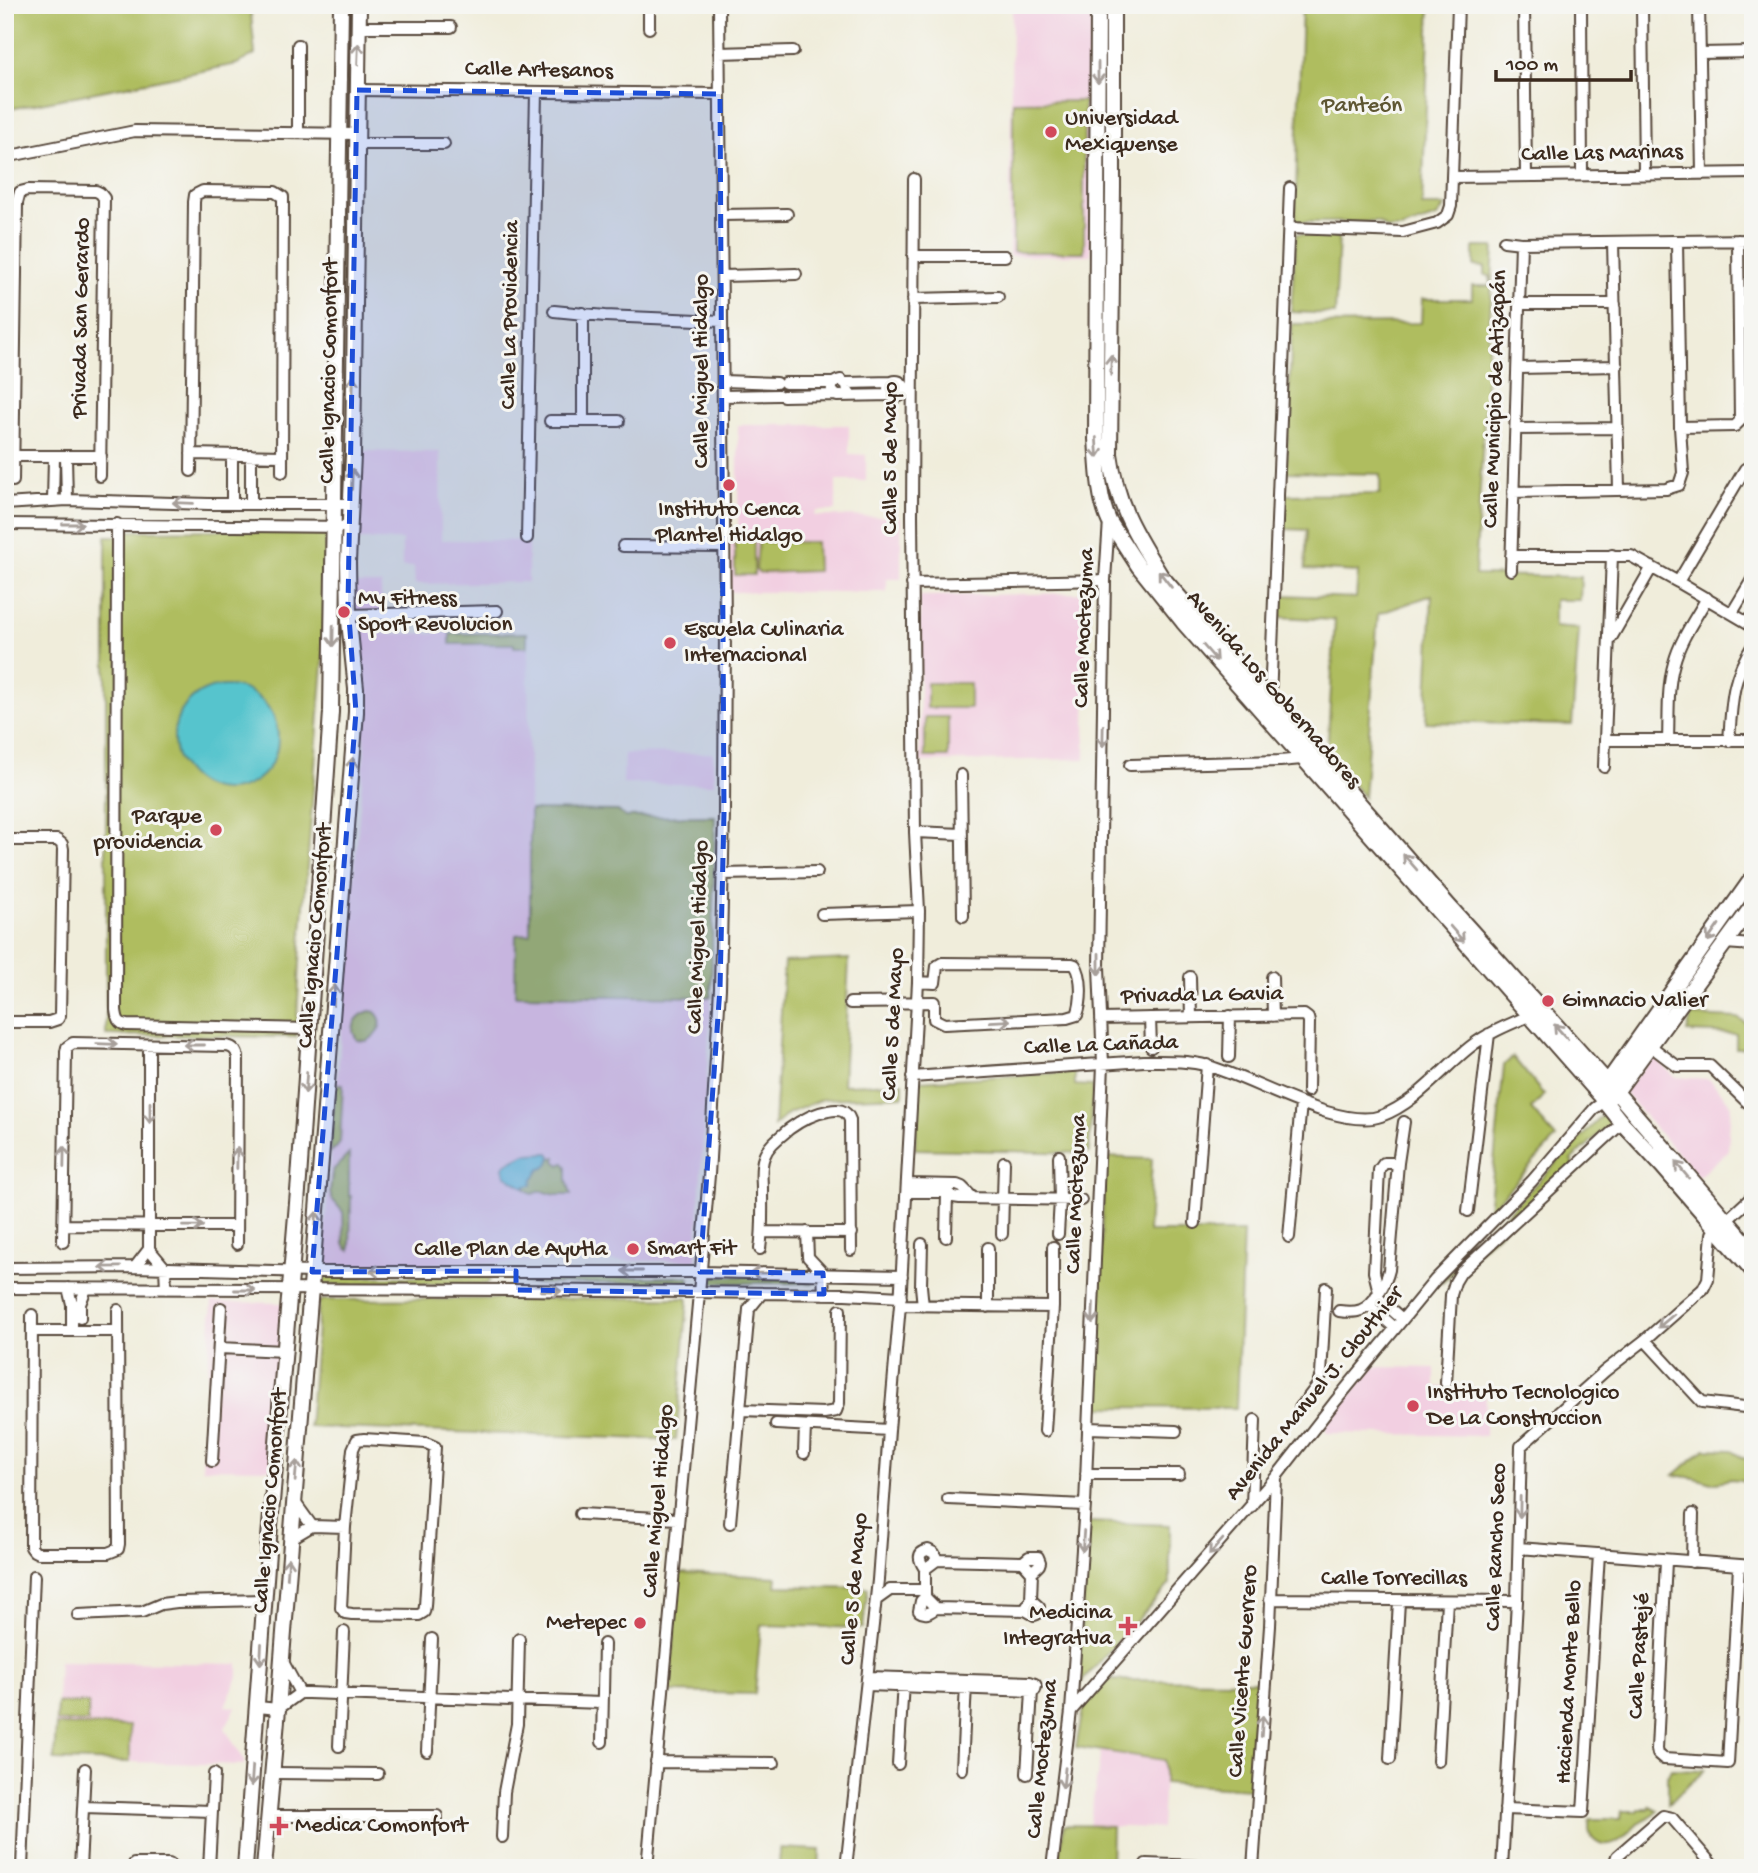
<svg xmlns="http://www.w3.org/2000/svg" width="1758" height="1873" font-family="'Gochi Hand',sans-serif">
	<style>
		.built { fill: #f2cfe1 }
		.green { fill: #afbd5f; stroke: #75743e; stroke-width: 2 }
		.water { fill: #57c4cd; stroke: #497776; stroke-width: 2 }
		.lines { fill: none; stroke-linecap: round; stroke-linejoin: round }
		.street-casing { stroke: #56473a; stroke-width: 14 }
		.secondary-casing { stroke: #56473a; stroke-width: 18 }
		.street { stroke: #fff; stroke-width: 10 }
		.secondary { stroke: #fff; stroke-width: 14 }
		.oneway { stroke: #a79f9a }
		.marked { fill: #1d4ed8; fill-opacity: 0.2; stroke: #1d4ed8; stroke-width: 5; stroke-dasharray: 14 9; stroke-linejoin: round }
		.poi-dot { fill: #d1495b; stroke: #f6f6f2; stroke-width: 2.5 }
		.labels { text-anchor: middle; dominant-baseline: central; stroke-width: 6; stroke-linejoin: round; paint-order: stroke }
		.street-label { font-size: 23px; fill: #3b2a1e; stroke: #f6f6f2 }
		.park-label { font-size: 23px; fill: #5e5632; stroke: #f6f6f2 }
		.poi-label { font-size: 23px; fill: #3b2a1e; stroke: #f6f6f2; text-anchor: start }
	</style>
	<rect width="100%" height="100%" fill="#f6f6f2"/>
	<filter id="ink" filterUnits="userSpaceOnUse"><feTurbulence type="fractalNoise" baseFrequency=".0143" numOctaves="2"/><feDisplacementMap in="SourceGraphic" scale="14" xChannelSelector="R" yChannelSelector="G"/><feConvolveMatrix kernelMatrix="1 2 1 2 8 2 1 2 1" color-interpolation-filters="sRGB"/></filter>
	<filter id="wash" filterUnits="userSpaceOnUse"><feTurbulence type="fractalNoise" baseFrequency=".00686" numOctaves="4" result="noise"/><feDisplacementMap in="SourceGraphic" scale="28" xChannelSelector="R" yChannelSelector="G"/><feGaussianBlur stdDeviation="1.57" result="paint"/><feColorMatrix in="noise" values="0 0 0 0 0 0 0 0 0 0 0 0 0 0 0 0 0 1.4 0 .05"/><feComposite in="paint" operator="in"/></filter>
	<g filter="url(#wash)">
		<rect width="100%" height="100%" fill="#f0eddb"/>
		<path class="built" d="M1092,9l-1,246 -82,1 3,-246z
			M738,425h111v29l17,1v26h-30v30h-20l-1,5 86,1v62h-14v13h-157v-59h8z
			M349,451l91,1 1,88 87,1v41l-113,2 -1,-17h-12v-27h-49v44h28l1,50 146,-2 2,303 -14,1 -1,59 196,2 -15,263 -374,6 43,-520 -14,-111z
			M1086,593l-1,166 -165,3v-166z
			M713,753l1,31h-91l1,-30z
			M1653,1056l22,21 34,2 22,25 -3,47 -30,26 -74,-85z
			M212,1302l71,1 -13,166 -68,-1z
			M1373,1367l62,1v19l51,1 -1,48 -159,-3v-8z
			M59,1661l179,3v13l-13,29 11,1 -11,21 19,33v4l-190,-5z
			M1101,1751l64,9 -4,68 -72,-2z"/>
		<path class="green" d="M5,5h245l5,49 -18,10 -232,46z
			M1302,5h128l-8,201h23l-8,11 -36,12h-13l-10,-7h-83z
			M1084,101v151h-71v-150z
			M1296,234l43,3 -4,77 -44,-2z
			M1474,247h20l-19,328 106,2 -1,23h-26v27l25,2 -7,96 -146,-3 6,-127 -54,19 -14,183 -37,-41 8,-136 -55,-3 1,-22 75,3 2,-26 -53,-3 2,-39 -23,-1 1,-34 95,-1v-20l-94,-2 6,-148 129,-1 1,-24h50v-13h18v-10l-5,-1v-8l-11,-1z
			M326,529l-1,110 -24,305 -5,93 -190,-2v-499h17v-5z
			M735,540h19v35h-19z
			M758,542h58l1,29 -57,2 -4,-3z
			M527,633v14h-13v-3h-64v-10z
			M927,683h43v25h-43z
			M925,717h23v40h-23z
			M530,810l88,1 7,6 90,-1 -4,181 -196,-2 1,-60 14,-1z
			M849,959l-6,126 60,-2v13l-80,3 -34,14 -15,13 10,-164z
			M370,1011l5,1c11,10 4,22 -8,29l-10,-1 -4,-8c0,-11 7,-18 17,-21z
			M1691,1016l46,2 16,9v34l-7,-1 1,-12h-11v-14l-49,-2z
			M1513,1057l31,38 -13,14 25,29 -67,73 15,-146z
			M1075,1072v13l18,1 -4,67 -174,-4 3,-68z
			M336,1084h7l-3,58 -3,5 -7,5z
			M1606,1112l8,9 -43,39 3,5 -132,118 -2,-1z
			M349,1154v42h2l-1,54 -3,-1 -3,-6 -1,-31 -11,-13 -2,-6 2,-20 2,-4z
			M556,1157l-1,4 5,4 4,-2 3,4v13l4,15h-15l-14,-4 -10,3 -8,-6c5,-7 13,-11 16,-19 7,-1 9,-5 11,-11z
			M1105,1157l47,2 -4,73h95l-7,176 -142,-1z
			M708,1276l106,1 1,3 -3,3h-102l-3,-3z
			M325,1277h163l2,4 -3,3 -161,1 -4,-3v-2z
			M524,1277h165l1,2 -3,4 -161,1 -3,-3z
			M686,1298l2,2 -12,140 -367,-13 10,-125 4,-2z
			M1705,1449l26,1 11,8 11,1v26l-12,-5 -10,-1 -19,4 -17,-5 -21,-3z
			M1088,1522l82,3v59l-92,102z
			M680,1573l97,4 -1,9 92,2 -5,40 -102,-3 -6,69 -86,-2z
			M1105,1680l152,1 -7,108 -86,-6v-23l-88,-13 7,-38z
			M57,1703h31v19h-32z
			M56,1725l74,1v36l-76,-2z
			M1671,1769l34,1 -37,34v-29z
			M1650,1806l8,4c-5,7 -12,7 -18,12 -12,10 -28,34 -46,18 -6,-6 -6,-13 -4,-21h31l1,-8h16l1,-2h10z
			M1064,1825l48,1 -1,42h-53z
			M780,1848l40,2 -1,18h-40z"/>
		<path class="water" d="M174 738a52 52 0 1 1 104 0a52 52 0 1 1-104 0Z
			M549,1153l2,3c-2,7 -3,12 -11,13l-7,10 -1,6 -6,1 -2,2 -19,-13 -2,-8 4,-4 18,-9z"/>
	</g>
	<g filter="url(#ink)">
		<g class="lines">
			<g class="street-casing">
				<path id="street" d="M1524,5l2,171
					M1581,5l1,170
					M1642,5l2,169
					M1699,5l3,168
					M359,27h92
					M649,28v-23
					M298,45v88
					M719,53l74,-2
					M1700,53l53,-1
					M357,90l363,4
					M356,144h88
					M5,157l130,-26 222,3
					M1452,177l301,-4
					M721,215l66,-1
					M1289,228l114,4 34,-9 11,-8 3,-9 7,-201
					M1504,241l17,2 232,-3
					M1613,242l6,248
					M913,256h92
					M722,276l74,-2
					M913,299l85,-2
					M1520,304h95
					M554,311l51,5 117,5
					M583,313v108
					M1518,368l99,-2
					M723,381l53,2
					M888 389a8 8 0 1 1 16 0a8 8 0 1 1-16 0Z
					M785,383h49
					M846,383l46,-1
					M845,395l3,-4 -1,-6 -6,-5c-6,1 -10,4 -9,11l5,5 55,-1
					M723,396l55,-1
					M783,396l52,-1
					M550,421h69
					M1680,427l55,-1 5,-5 -2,-181
					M1516,429l102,-1
					M191,454l91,2
					M14,456h87
					M66,457l1,43
					M191,471l3,-269 1,-7 8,-4 72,1 8,5 -1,275
					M13,481l4,-278 3,-11 8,-2 68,1 4,2 4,5 -4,278
					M1513,492l153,-3 13,-4 4,-12 -3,-46 -3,-186
					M53,501l1,-44
					M5,504l62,-4 142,4h142
					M232,504v-49
					M251,504v-49
					M5,524l345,3
					M117,524l-1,486c1,8 2,14 11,15l182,4
					M527,538l9,-446
					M623,546l101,1
					M1511,556h120l47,26 75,44
					M1511,570l10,-327
					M1678,582l67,-113 8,-4
					M912,584l193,-4
					M1732,613l21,-35
					M349,615l148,-4
					M1611,638l41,-71
					M1270,701l20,-513
					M1605,740h148
					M1668,740c1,-25 -1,-53 6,-77 6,-23 21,-44 33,-65
					M1729,741c3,-40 2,-61 24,-96
					M1130,765l150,-4 22,-2
					M1604,767l8,-212
					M961,775l2,141
					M915,832l47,2
					M5,840h52l5,4 1,5 -3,166 -2,4 -9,3h-44
					M722,874l95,-2
					M822,914l97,-3
					M1725,943l28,2
					M1190,977l1,40
					M1272,977l1,39
					M850,1003l84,-1v17l10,5 123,-6 10,-3c5,-12 6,-39 -2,-50l-3,-1 -130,-1 -5,3 -2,17 -17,-1
					M1150,1018l1,29
					M1101,1019l203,-4 4,3 1,4 -1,69
					M1644,1041l33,25h33l37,36 6,2
					M1229,1057l1,-41
					M912,1077l232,-16c21,0 44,-1 64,5 43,11 131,65 173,50 35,-13 60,-46 89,-69 19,-15 43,-24 66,-34
					M908,1184l49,1 5,2 11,11
					M907,1192h40l6,5 7,1 121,2
					M1468,1211l21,-177
					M1195,1223l12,-158
					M64,1225l173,1
					M763,1232l89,1
					M807,1232l1,25 15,16 1,21
					M1002,1234l2,-72
					M1058,1234l2,-34 -1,-44
					M946,1237l1,-45
					M1289,1237l12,-134
					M63,1242l3,-190 1,-5 6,-4 151,3c8,0 12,3 14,11l-1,187
					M922,1244l-1,42 2,20
					M988,1248v59
					M149,1249l16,19 1,21
					M760,1249c3,-20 2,-40 2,-60 0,-10 -2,-22 2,-32 4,-12 16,-20 25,-28 11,-8 26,-16 39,-18 10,-2 18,-2 22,9l1,130
					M135,1267l14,-18v-204
					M5,1268l130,-1 177,5h388l202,4
					M5,1288l511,2 329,4 56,3
					M68,1288l4,16v27
					M1379,1292l-5,-20 5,-102 5,-7h14l6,-41
					M1376,1296l26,23
					M900,1305l153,2
					M1369,1305l26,23
					M1339,1311c7,1 15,2 22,-1 13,-5 25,-27 28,-40l9,-107
					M32,1315l-1,232 3,4 4,2h70l10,-4 1,-5 -1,-234
					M80,1318v-14l6,-15
					M33,1331h85
					M1645,1340l57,62 51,6
					M219,1348l65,3
					M1446,1383l5,-88 4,-13 6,-10 161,-149
					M1300,1408l17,-22 4,-11 5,-87
					M741,1410l83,3 12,-2 3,-8 1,-93
					M776,1424l113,6
					M1088,1428l88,3
					M1045,1431l8,-124v-60
					M364,1439l62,4 9,4 -10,159 -1,6 -5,3 -67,-1 -7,-1 -4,-5 4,-81 8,-78 4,-9z
					M804,1453l1,-27
					M212,1461l9,-153
					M1086,1474h93
					M948,1499l137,6
					M294,1501l18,25
					M1252,1506l3,-86
					M580,1514l98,5
					M730,1523l19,-214 13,-16
					M290,1539l22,-13 33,1
					M1519,1548l234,18
					M937,1560l86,2 9,10 -1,28 -6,10 -89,-2 -11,-11v-28z
					M1666,1561l-9,188 1,5 6,5 64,4 11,-197
					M1023,1562l6,-5h9l2,5 -1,3 -7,7
					M1692,1562l1,-48
					M925,1569c-6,-9 -9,-16 3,-19l6,3 3,7
					M925,1597l-4,4 -2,10c7,5 11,1 17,-3
					M1270,1599l247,2
					M876,1600l14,-10h35
					M1025,1610l9,5 3,-1 2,-7 -8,-7
					M78,1615l64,-3 19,-8 16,-2 87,-2
					M282,1660l18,33
					M868,1677l162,5 5,2 1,2
					M868,1685l164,6 3,-1 1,-4
					M258,1707l20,2 22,-16h8l294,10
					M1071,1711l205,-234 58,-74 101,-123 97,-99 63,-73 10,-7
					M602,1742l2,-98
					M339,1746l5,-114
					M427,1751l5,-112
					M1390,1759l9,-158
					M1438,1761l9,-160
					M656,1762l118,1
					M898,1764l5,-81
					M962,1769l4,-85
					M272,1773l106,1
					M1027,1774l5,-83
					M84,1807l128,4
					M1505,1809l78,3 16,-258
					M269,1816h168
					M502,1837l2,-45 13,-68 2,-85
					M134,1864h35l5,4
					M1146,1864l107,4
					M22,1868l12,-292
					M80,1868l5,-99
					M209,1868l5,-94
					M647,1868l52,-575 10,-118 11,-187 4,-175 1,-187 -6,-621
					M846,1868l32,-288 11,-150 11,-125 18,-323 1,-71 -4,-79 -3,-316 2,-337
					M1052,1868l19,-157 14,-206 18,-441 -4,-97 6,-387 4,-59
					M1253,1868l17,-242 6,-149
					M1502,1868l15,-267 4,-155 84,-75 40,-31 58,-51 5,-10 4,-45 41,-38
					M1618,1868l-3,-6 2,-6 46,-40 9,2 43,50"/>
			</g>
			<g class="secondary-casing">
				<path id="secondary" d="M1098,5l-2,434c2,26 2,58 13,82l30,46 44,55 416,472 23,29 40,43 91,105
					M1113,5v183l-3,266c7,52 24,78 51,122l287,329 168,187 137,159
					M1602,1090l151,-213
					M1609,1098l7,-6 137,-187
					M245,1868l24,-330 30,-359 32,-467 10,-707
					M264,1868l14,-159 78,-997v-23l-7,-68 -1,-59 5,-107 6,-450"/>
			</g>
			<use href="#street" class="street"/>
			<use href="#secondary" class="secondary"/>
		</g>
		<defs><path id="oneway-shaft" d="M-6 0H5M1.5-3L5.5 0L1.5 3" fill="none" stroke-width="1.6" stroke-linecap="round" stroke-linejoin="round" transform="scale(1.75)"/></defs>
		<g class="oneway">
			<use href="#oneway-shaft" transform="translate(358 54) rotate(-88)"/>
			<use href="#oneway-shaft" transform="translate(1098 73) rotate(90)"/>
			<use href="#oneway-shaft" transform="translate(1111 365) rotate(-89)"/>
			<use href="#oneway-shaft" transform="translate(353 386) rotate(-89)"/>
			<use href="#oneway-shaft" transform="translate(1097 448) rotate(86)"/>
			<use href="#oneway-shaft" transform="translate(352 479) rotate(-88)"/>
			<use href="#oneway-shaft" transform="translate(183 503) rotate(-178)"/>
			<use href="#oneway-shaft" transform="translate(73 524)"/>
			<use href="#oneway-shaft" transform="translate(1165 579) rotate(-128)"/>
			<use href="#oneway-shaft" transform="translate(333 636) rotate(91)"/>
			<use href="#oneway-shaft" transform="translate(1210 653) rotate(49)"/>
			<use href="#oneway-shaft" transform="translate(1103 736) rotate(91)"/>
			<use href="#oneway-shaft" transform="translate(352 768) rotate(-86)"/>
			<use href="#oneway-shaft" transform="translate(1410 862) rotate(-131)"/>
			<use href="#oneway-shaft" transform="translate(1713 933) rotate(125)"/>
			<use href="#oneway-shaft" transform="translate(1457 934) rotate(49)"/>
			<use href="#oneway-shaft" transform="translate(1099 964) rotate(90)"/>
			<use href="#oneway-shaft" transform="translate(334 995) rotate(-86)"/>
			<use href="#oneway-shaft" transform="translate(1000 1021) rotate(-3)"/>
			<use href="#oneway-shaft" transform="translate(1561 1032) rotate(-132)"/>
			<use href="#oneway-shaft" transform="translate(107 1044) rotate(2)"/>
			<use href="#oneway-shaft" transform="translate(194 1045) rotate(-180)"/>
			<use href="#oneway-shaft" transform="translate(306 1083) rotate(94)"/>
			<use href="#oneway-shaft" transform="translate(150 1113) rotate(90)"/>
			<use href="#oneway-shaft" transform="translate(64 1157) rotate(-89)"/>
			<use href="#oneway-shaft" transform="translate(237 1158) rotate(-89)"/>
			<use href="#oneway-shaft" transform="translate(1682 1170) rotate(-130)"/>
			<use href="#oneway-shaft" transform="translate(316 1222) rotate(-86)"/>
			<use href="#oneway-shaft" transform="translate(193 1226) rotate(-1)"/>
			<use href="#oneway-shaft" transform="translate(110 1267) rotate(179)"/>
			<use href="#oneway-shaft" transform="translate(380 1271) rotate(180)"/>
			<use href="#oneway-shaft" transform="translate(632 1271) rotate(-180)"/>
			<use href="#oneway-shaft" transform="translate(761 1273) rotate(-179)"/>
			<use href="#oneway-shaft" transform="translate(245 1290)"/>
			<use href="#oneway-shaft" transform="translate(551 1291) rotate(1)"/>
			<use href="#oneway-shaft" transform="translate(1093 1313) rotate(92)"/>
			<use href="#oneway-shaft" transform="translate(1666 1321) rotate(140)"/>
			<use href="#oneway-shaft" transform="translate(296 1471) rotate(-85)"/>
			<use href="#oneway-shaft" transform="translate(1520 1507) rotate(91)"/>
			<use href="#oneway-shaft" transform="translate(1083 1541) rotate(94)"/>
			<use href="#oneway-shaft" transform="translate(1216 1547) rotate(131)"/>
			<use href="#oneway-shaft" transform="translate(288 1568) rotate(-86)"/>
			<use href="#oneway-shaft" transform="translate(261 1654) rotate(93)"/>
			<use href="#oneway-shaft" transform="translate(1262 1726) rotate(-86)"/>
			<use href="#oneway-shaft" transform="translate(252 1776) rotate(94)"/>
			<use href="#oneway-shaft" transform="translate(1064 1778) rotate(96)"/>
		</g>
	</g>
	<path class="marked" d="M357,90l363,4 4,719 -4,175 -20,284 123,1 1,21 -308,-4v-19l-204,1 44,-560 -8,-108z"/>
	<g class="poi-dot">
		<circle cx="1051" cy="132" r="7"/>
		<circle cx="729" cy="485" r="7"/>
		<circle cx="344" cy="612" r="7"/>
		<circle cx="670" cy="643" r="7"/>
		<circle cx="216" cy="830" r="7"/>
		<circle cx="1548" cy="1001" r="7"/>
		<circle cx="633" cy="1249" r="7"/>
		<circle cx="1413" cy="1406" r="7"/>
		<circle cx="640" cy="1623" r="7"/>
		<path d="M1124.5 1615.5h7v7h7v7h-7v7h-7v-7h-7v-7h7z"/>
		<path d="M275.5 1815.5h7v7h7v7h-7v7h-7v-7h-7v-7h7z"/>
	</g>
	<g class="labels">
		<g class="street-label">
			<text transform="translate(539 71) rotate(1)">Calle Artesanos</text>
			<text transform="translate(1602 154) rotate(-1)">Calle Las Marinas</text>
			<text transform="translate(511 315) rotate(-89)">Calle La Providencia</text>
			<text transform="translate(82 318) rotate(-89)">Privada San Gerardo</text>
			<text transform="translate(330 371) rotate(-89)">Calle Ignacio Comonfort</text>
			<text transform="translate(702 371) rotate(-90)">Calle Miguel Hidalgo</text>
			<text transform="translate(1496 399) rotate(-88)">Calle Municipio de Atizapán</text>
			<text transform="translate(891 458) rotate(-90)">Calle 5 de Mayo</text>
			<text transform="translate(1085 628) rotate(-88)">Calle Moctezuma</text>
			<text transform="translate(1273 690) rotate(49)">Avenida Los Gobernadores</text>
			<text transform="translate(316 936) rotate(-85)">Calle Ignacio Comonfort</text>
			<text transform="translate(699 937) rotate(-88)">Calle Miguel Hidalgo</text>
			<text transform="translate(1202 996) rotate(-1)">Privada La Gavia</text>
			<text transform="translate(894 1024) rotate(-87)">Calle 5 de Mayo</text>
			<text transform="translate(1101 1046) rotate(-2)">Calle La Cañada</text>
			<text transform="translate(1077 1194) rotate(-88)">Calle Moctezuma</text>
			<text x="511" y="1250">Calle Plan de Ayutla</text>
			<text transform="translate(1315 1394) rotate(-51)">Avenida Manuel J. Clouthier</text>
			<text transform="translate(271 1501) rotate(-85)">Calle Ignacio Comonfort</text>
			<text transform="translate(659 1501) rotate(-85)">Calle Miguel Hidalgo</text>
			<text transform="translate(1497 1547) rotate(-88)">Calle Rancho Seco</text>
			<text x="1394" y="1579">Calle Torrecillas</text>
			<text transform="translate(855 1589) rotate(-85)">Calle 5 de Mayo</text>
			<text transform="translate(1640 1656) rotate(-87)">Calle Pastejé</text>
			<text transform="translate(1244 1671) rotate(-86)">Calle Vicente Guerrero</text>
			<text transform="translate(1570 1682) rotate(-87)">Hacienda Monte Bello</text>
			<text transform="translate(1043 1759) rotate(-84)">Calle Moctezuma</text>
		</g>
		<g class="park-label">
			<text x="1362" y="106">Panteón</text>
		</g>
		<g class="poi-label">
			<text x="1065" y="119">Universidad<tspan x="1065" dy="26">Mexiquense</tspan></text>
			<text x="729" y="510" text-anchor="middle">Instituto Cenca<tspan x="729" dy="26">Plantel Hidalgo</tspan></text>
			<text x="358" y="599">My Fitness<tspan x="358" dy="26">Sport Revolucion</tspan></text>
			<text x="684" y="630">Escuela Culinaria<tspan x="684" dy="26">Internacional</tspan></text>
			<text x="202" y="817" text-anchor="end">Parque<tspan x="202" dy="26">providencia</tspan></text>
			<text x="1562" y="1001">Gimnacio Valier</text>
			<text x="647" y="1249">Smart Fit</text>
			<text x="1427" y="1393">Instituto Tecnologico<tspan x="1427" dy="26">De La Construccion</tspan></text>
			<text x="1112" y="1613" text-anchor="end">Medicina<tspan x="1112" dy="26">Integrativa</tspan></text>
			<text x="626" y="1623" text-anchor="end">Metepec</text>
			<text x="295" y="1826">Medica Comonfort</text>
		</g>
	</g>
	<rect width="1758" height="1873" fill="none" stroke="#f6f6f2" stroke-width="28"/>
	<path d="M1496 70v10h135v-10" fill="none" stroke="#3b2a1e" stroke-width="3.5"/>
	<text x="1506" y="70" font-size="21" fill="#3b2a1e" stroke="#f6f6f2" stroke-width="5" paint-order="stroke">100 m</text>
</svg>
